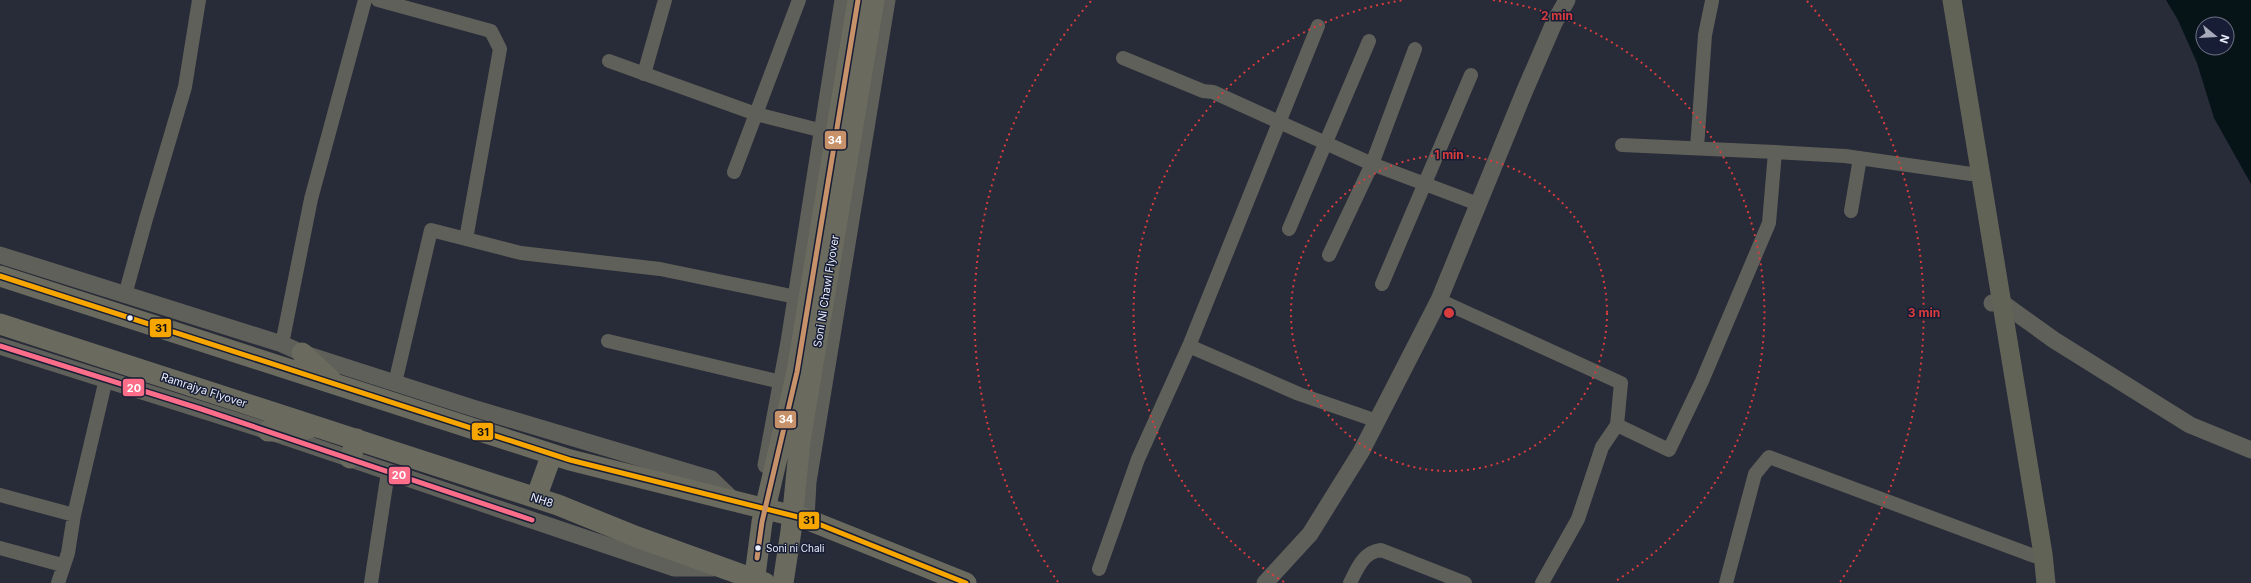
<svg xmlns="http://www.w3.org/2000/svg" width="2251" height="583" font-family="Inter,sans-serif">
	<style>
		.water { fill: #061417; fill-rule: evenodd }
		.lines { fill: none; stroke-linecap: round; stroke-linejoin: round }
		.minor { stroke: #5f6059; stroke-width: 14 }
		.tertiary { stroke: #5f6059; stroke-width: 17 }
		.secondary { stroke: #626357; stroke-width: 19 }
		.primary { stroke: #6a6b5e; stroke-width: 21 }
		.primary-bridge { stroke: #6a6b5e; stroke-width: 21 }
		.bus-1-casing { stroke: #171d35; stroke-width: 8 }
		.bus-2-casing { stroke: #171d35; stroke-width: 8 }
		.bus-3-casing { stroke: #171d35; stroke-width: 8 }
		.bus-1 { stroke: #f7a600; stroke-width: 5 }
		.bus-2 { stroke: #fb6d88; stroke-width: 5 }
		.bus-3 { stroke: #c7916a; stroke-width: 5 }
		.ring { fill: none; stroke: #d83c3d; stroke-width: 2; stroke-dasharray: 2 4 }
		.bus-dot { fill: #ebeffd; stroke: #171d35; stroke-width: 1.5 }
		.labels { text-anchor: middle; dominant-baseline: central; stroke-width: 3; stroke-linejoin: round; paint-order: stroke }
		.bus-label { font-size: 10px; fill: #ebeffd; stroke: #171d35; text-anchor: start }
		.street-label { font-size: 11px; fill: #ebeffd; stroke: #171d35 }
		.centre { fill: #d83c3d; stroke: #171d35; stroke-width: 2 }
		.ring-label { font-size: 12px; text-anchor: middle; font-weight: bold; fill: #d83c3d; stroke: #171d35; stroke-width: 3; stroke-linejoin: round; paint-order: stroke }
		.line-badge { stroke: #171d35; stroke-width: 1.5 }
		.badge-label { font-size: 11px; text-anchor: middle; font-weight: bold; fill: #fff }
		.pale-badge-label { font-size: 11px; text-anchor: middle; font-weight: bold; fill: #111 }
	</style>
	<rect width="100%" height="100%" fill="#282b38"/>
	<path class="water" d="M2166,0h85v184l-37,-66 -17,-55 -19,-43zM2203,24h24v24h-24z"/>
	<g class="lines">
		<path class="minor" d="M378,0l113,31 9,18 -34,190
			M1123,58l80,33 10,1 159,72 106,40
			M609,61l147,53 67,17
			M644,74l21,-74
			M1622,145l153,7
			M1697,148l8,-113 7,-34
			M734,172l65,-172
			M1851,211l9,-53
			M1289,229l80,-188
			M1329,255l43,-91 43,-115
			M1382,284l89,-209
			M125,295l21,-76 39,-132 14,-87
			M1439,300l182,83 -4,42
			M608,341l173,41
			M282,344l29,-145 54,-199
			M1189,346l110,48 78,27
			M395,383l36,-153 90,23 139,16 136,28
			M0,495l74,20
			M0,548l62,17
			M1099,569l39,-110 51,-113 129,-320
			M58,583l10,-30 6,-38 32,-136
			M371,583l17,-111
			M1350,583c7,-14 13,-31 31,-33l84,33
			M1542,583l36,-64 24,-72 15,-22 52,25 33,-69 67,-158 6,-71 70,4 126,18
			M1726,583l29,-109 14,-17 265,99"/>
		<path class="tertiary" d="M0,255l282,89 20,9 171,55 238,71 24,23
			M1992,303l9,-1 53,38 136,85 61,25
			M0,346l268,85 406,137h39
			M766,465l23,-123 54,-342
			M806,519l2,-37 79,-482
			M1265,583l45,-49 51,-82 78,-152 86,-210 29,-67 13,-23"/>
		<path class="secondary" d="M1952,0l91,554 3,29"/>
		<path class="primary" d="M0,276l570,184 236,59 160,64
			M0,324l558,181 79,32 128,46
			M302,353l29,27
			M268,431h29l15,-4
			M350,458l7,-19
			M536,498l16,-44"/>
		<path class="primary-bridge" d="M754,583l8,-61 35,-150 61,-372
			M783,583l8,-52 9,-90 74,-441"/>
		<g class="bus-1-casing">
			<path id="bus-1" d="M0,276l570,184 236,59 160,64"/>
		</g>
		<g class="bus-2-casing">
			<path id="bus-2" d="M0,346l201,63 331,111"/>
		</g>
		<g class="bus-3-casing">
			<path id="bus-3" d="M757,558l5,-36 35,-150 61,-372"/>
		</g>
		<use href="#bus-1" class="bus-1"/>
		<use href="#bus-2" class="bus-2"/>
		<use href="#bus-3" class="bus-3"/>
	</g>
	<g class="ring">
		<circle cx="1449" cy="313" r="158"/>
		<path d="M1284 582A316 316 0 0 1 1405 0M1493 0A316 316 0 0 1 1614 582"/>
		<path d="M1058 582A475 475 0 0 1 1091 1M1807 1A475 475 0 0 1 1840 582"/>
	</g>
	<g class="bus-dot">
		<circle cx="130" cy="318" r="3.5"/>
		<circle cx="758" cy="548" r="3.5"/>
	</g>
	<g class="labels">
		<g class="bus-label">
			<text x="766" y="548">Soni ni Chali</text>
		</g>
		<g class="street-label">
			<text transform="translate(826 291) rotate(-81)">Soni Ni Chawl Flyover</text>
			<text transform="translate(204 390) rotate(18)">Ramrajya Flyover</text>
			<text transform="translate(542 500) rotate(18)">NH8</text>
		</g>
	</g>
	<circle cx="1449" cy="313" r="6" class="centre"/>
	<g class="ring-label">
		<text x="1557" y="20">2 min</text>
		<text x="1449" y="159">1 min</text>
		<text x="1924" y="317">3 min</text>
	</g>
	<g class="line-badge">
		<rect x="824" y="130" width="23" height="20" rx="4" fill="#c7916a"/>
		<rect x="149" y="318" width="23" height="20" rx="4" fill="#f7a600"/>
		<rect x="122" y="378" width="23" height="19" rx="4" fill="#fb6d88"/>
		<rect x="774" y="410" width="23" height="19" rx="4" fill="#c7916a"/>
		<rect x="471" y="422" width="23" height="19" rx="4" fill="#f7a600"/>
		<rect x="388" y="466" width="23" height="19" rx="4" fill="#fb6d88"/>
		<rect x="798" y="511" width="22" height="19" rx="4" fill="#f7a600"/>
	</g>
	<g class="badge-label">
		<text x="835" y="144">34</text>
		<text x="134" y="392">20</text>
		<text x="786" y="423">34</text>
		<text x="399" y="479">20</text>
	</g>
	<g class="pale-badge-label">
		<text x="161" y="332">31</text>
		<text x="483" y="436">31</text>
		<text x="809" y="524">31</text>
	</g>
	<g transform="translate(2215 36) rotate(108)"><circle r="19" fill="#171d35" stroke="#6c7185"/>
	<path d="M0-3L7 15L0 10L-7 15Z" fill="#a7aab8"/>
	<text y="-6" font-size="11" font-weight="bold" text-anchor="middle" fill="#ebeffd">N</text>
	</g>
</svg>
